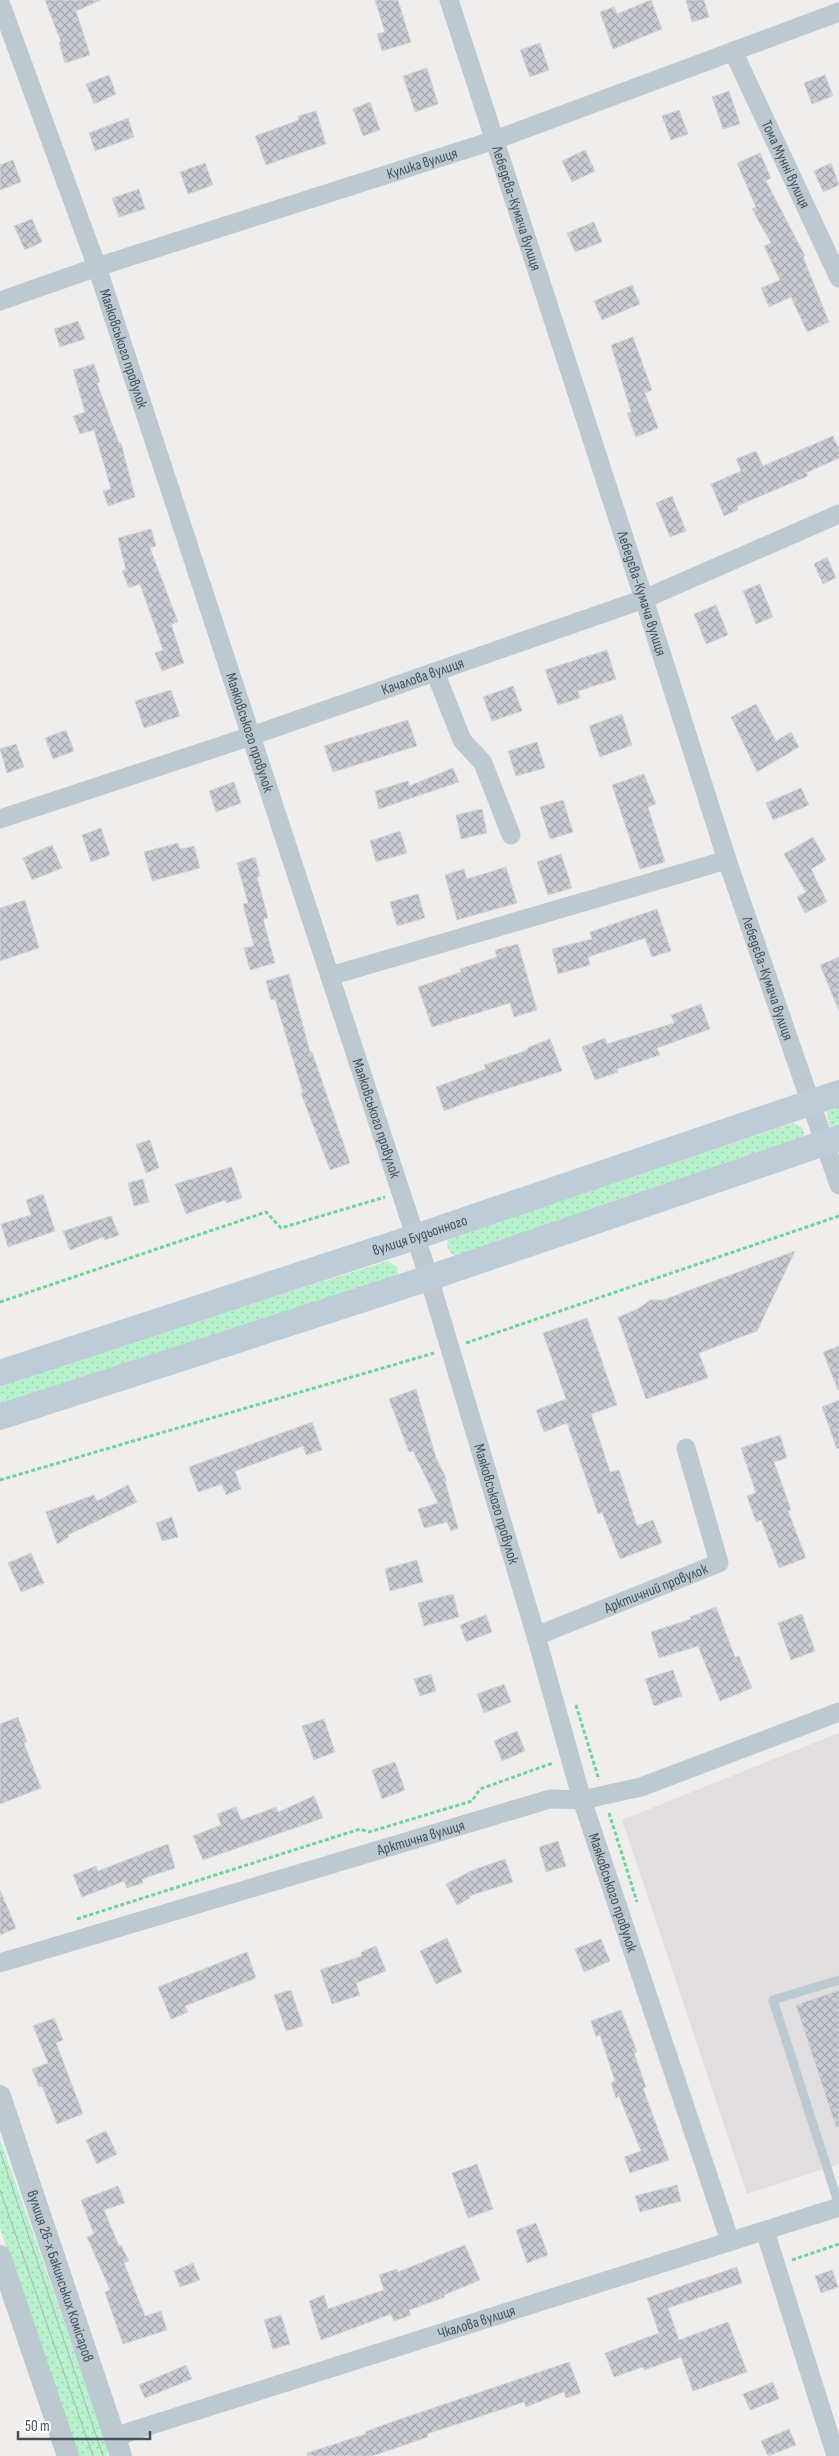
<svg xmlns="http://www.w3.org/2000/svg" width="839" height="2456" font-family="'Sofia Sans Condensed',sans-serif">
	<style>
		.education { fill: #e1dedf }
		.grass { fill: url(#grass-dots) }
		.building { fill: url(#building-cross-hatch); stroke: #d1d4da }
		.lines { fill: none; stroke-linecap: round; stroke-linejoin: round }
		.path { stroke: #6cd39c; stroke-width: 3; stroke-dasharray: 4 2.5; stroke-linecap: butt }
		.service { stroke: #bcc9d1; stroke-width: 9 }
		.minor { stroke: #bcc9d1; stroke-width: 19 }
		.tertiary { stroke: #bcc9d1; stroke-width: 22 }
		.secondary { stroke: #beccd8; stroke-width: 26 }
		.tram { stroke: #afb3b9; stroke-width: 1 }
		.labels { text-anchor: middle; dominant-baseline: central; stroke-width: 4; stroke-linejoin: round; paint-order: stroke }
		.street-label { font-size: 15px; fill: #44525c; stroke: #fff }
	</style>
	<defs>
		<pattern id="grass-dots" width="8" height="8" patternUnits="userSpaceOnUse" patternTransform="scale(1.25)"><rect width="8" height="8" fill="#b7f2cc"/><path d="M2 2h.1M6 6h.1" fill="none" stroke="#9fd1b2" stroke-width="1.8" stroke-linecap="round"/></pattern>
		<pattern id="building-cross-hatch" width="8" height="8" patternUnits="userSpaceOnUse" patternTransform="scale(1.25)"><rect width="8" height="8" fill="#c9ccd3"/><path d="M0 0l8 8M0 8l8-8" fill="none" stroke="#a5a8ae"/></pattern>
	</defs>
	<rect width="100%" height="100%" fill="#f0eded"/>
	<path class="education" d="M839,1733v431l-92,30 -125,-374z"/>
	<path class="grass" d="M839,1104v22h-10l-2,-14 6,-6z
		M793,1123l10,5 1,7 -4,5 -342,117c-8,-3 -11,-7 -11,-16l9,-6z
		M388,1261l9,6 1,7 -5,5 -393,125v-20z
		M0,2139l108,309 -1,8h-28l-1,-2 -78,-226z"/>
	<path class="building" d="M45,0h56l-25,11 14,44 -25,8 -6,-21h2z
		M375,0h23l13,42 -29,9 -5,-17 8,-2z
		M651,0l11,29 -49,20 -13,-37 14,-5 3,7z
		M686,0h18l5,17 -17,5z
		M540,43l9,27 -19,7 -10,-27z
		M427,68l11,36 -23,8 -12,-36z
		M109,75l7,19 -22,10 -8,-20z
		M825,75l8,21 -21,8 -8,-21z
		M729,91l11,33 -17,5 -11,-32z
		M370,102l10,28 -17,6 -10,-27z
		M679,110l9,24 -17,6 -9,-24z
		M316,111l10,33 -60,21 -11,-29 44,-16 -1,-4z
		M128,118l6,19 -39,14 -6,-18z
		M585,150l10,21 -23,11 -10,-21z
		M760,153l11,25 -5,3 39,75 -2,1 26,65 -22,10 -16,-35 -22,10 -8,-19 19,-8 -16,-34 7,-3 -19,-34 4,-2 -19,-44z
		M13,160l8,22 -21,8v-25z
		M205,163l8,22 -25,9 -8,-22z
		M831,163l8,22 -16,7 -9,-21z
		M139,189l6,20 -26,8 -7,-19z
		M32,219l10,23 -17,8 -11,-24z
		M594,222l8,20 -27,10 -8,-19z
		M632,285l8,19 -38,16 -8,-19z
		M78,321l7,18 -25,8 -6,-18z
		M633,337l19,53 -7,3 13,35 -22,9 -9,-24 4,-1 -20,-67z
		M94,364l6,18 -3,1 22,60h2l14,54 -27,9 -5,-15 8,-2 -17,-59 -14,4 -7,-18 12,-4 -12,-42z
		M833,436l6,13v9l-33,15 2,3 -71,30 1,4 -14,6 -13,-32 30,-13 -5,-12 20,-8 7,15z
		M672,496l14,35 -16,6 -14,-34z
		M151,529l5,17 -6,2 28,74 -7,2 13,39 -22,8 -7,-18 8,-3 -23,-66 -11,4 -7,-17 4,-1 -8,-32z
		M827,557l9,21 -13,6 -9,-20z
		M760,584l13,33 -17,7 -13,-33z
		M716,605l12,30 -22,9 -12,-30z
		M607,650l9,29 -38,12 2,7 -22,7 -13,-35z
		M513,686l9,25 -30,10 -9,-24z
		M171,690l9,26 -36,12 -9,-27z
		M756,704l20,37 15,-9 8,15 -42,25 -26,-55z
		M622,714l10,31 -32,12 -11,-31z
		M408,720l9,26 -84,26 -9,-26z
		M66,730l8,21 -21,8 -8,-21z
		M537,742l8,26 -29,8 -8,-25z
		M16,744l8,23 -17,6 -7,-24z
		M453,768l6,14 -80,27 -4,-18 33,-10 1,5z
		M644,774l12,30 -8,3 17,55 -25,7 -28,-84z
		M234,782l7,21 -25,9 -7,-21z
		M801,788l8,17 -36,15 -7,-17z
		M563,800l10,32 -23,7 -10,-32z
		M482,809l5,24 -26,6 -5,-24z
		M101,828l9,27 -19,7 -9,-27z
		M400,831l7,22 -31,9 -6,-21z
		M813,837l13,23 -15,9 16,33 -22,11 -8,-16 9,-5 -22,-38z
		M178,843l2,6 14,-3 6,22 -48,13 -8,-29z
		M52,845l10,23 -30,12 -9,-22z
		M561,854l11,34 -24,7 -11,-33z
		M255,857l5,19 -3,1 11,41 -5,1 12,44 -25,7 -6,-22 10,-2 -11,-42 5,-1 -11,-40z
		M506,867l11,36 -60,17 -12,-45 19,-6 3,10z
		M418,894l7,24 -28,8 -7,-24z
		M25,900l14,48 -39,13v-53z
		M657,909l14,42 -19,6 -7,-19 -57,19 2,8 -32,9 -6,-25 40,-10 -2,-7z
		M518,944l19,66 -23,7 -4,-14 -78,24 -14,-40 43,-15 -1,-3 37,-12 -2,-7z
		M839,957v54l-19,-46z
		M289,974l21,78h2l38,111 -20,7 -29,-77h2l-28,-94 -4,1 -5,-19z
		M701,1004l9,25 -53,19 3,7 -43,14 1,3 -23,8 -13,-33 23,-9 2,6 67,-21 -3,-8z
		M550,1039l12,32 -81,26 -37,14 -8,-24 50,-18 -2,-4 44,-15 -1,-2z
		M150,1140l9,28 -13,5 -10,-29z
		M232,1167l10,31 -16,5 -1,-3 -39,14 -11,-30z
		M143,1179l6,23 -15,4 -6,-23z
		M43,1194l12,37 -47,16 -7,-23 30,-9 -5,-15z
		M111,1216l8,19 -14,5 -2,-3 -33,13 -7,-19z
		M795,1251l-38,80 -58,22 9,25 -62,21 -28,-82 20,-8 12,-9h13z
		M587,1318l30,87 -26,9 19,58 9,-2 18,56 16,-6 9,23 -42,16 -18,-47 -4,2 -31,-91 -23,9 -8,-22 30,-11 -23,-66z
		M839,1346v44h-1l-15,-38z
		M416,1389l20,69 11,22 -2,1 13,47 -7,3 -4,-9 -23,6 -6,-19 20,-6 -25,-52 -4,1 -20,-53z
		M839,1400v48l-2,1 -15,-42z
		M312,1422l10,28 -16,5 -3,-9 -68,25 6,18 -15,6 -4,-11 -24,8 -9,-25z
		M780,1435l7,23 -13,4 17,48 -3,1 18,47 -27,10 -18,-48 -5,2 -9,-26 9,-3 -15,-45z
		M128,1485l9,17 -69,33 1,2 -12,7 -11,-32 48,-17 3,6z
		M172,1517l6,20 -16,4 -6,-18z
		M31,1553l13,30 -23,9 -13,-29z
		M417,1560l6,22 -33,9 -5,-22z
		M453,1594l6,23 -35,9 -6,-23z
		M716,1607l19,50 4,-1 13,32 -32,13 -22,-55 -39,12 -8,-26 40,-13 -1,-2z
		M802,1614l13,37 -24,9 -13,-37z
		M486,1615l6,17 -26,10 -6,-17z
		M673,1670l9,26 -28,10 -9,-27z
		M431,1674l5,17 -16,5 -6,-17z
		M504,1684l7,18 -27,11 -7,-19z
		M18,1717l9,25 -3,1 17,45 -41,16v-80z
		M324,1719l11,33 -21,8 -12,-34z
		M517,1731l8,20 -23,10 -8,-20z
		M395,1762l10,28 -23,9 -10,-29z
		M314,1796l9,22 -120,42 -10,-24 28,-11 -4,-11 19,-7 5,13 35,-13 2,5z
		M558,1841l8,25 -20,6 -7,-25z
		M168,1844l7,24 -33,11 1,4 -16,5 -3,-7 -42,16 -9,-22 23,-9 2,5z
		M505,1859l8,23 -44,14 1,2 -13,7 -11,-21 27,-14z
		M0,1890l16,38 -16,7z
		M447,1938l15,34 -26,12 -16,-33z
		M601,1939l9,22 -26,11 -9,-23z
		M376,1946l10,25 -30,12 4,12 -28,9 -12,-34 42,-14 -1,-4z
		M247,1952l9,26 -71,28 3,6 -17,7 -13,-32z
		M291,1990l12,36 -17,5 -12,-36z
		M839,1990v137h-3l-40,-122z
		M621,2010l16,42 -3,1 12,34 -3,1 26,72 -39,13 -6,-16 17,-6 -22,-55 -3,2 -5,-15 4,-2 -15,-46 -4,2 -5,-16z
		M54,2018l9,22 -7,3 27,71 -26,10 -15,-38 -3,1 -7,-18 16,-6 -15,-37z
		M106,2131l11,23 -20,10 -11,-24z
		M477,2164l16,45 -25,9 -16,-45z
		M677,2185l4,16 -41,11 -5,-16z
		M118,2186l7,17 -21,7 15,36 2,-1 8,16 -5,2 21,53 16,-5 6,19 -44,14 -18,-52 5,-2 -23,-53 7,-3 -13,-34z
		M536,2223l12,32 -21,8 -11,-33z
		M465,2245l15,35 -36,15 1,2 -36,13 2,5 -17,6 -3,-7 -70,26 -12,-39 15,-6 4,14 56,-19 -5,-15 18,-6 1,3z
		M193,2263l7,17 -20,7 -6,-16z
		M737,2267l5,16 -74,25 11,32 49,-18 19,50 -54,19 -12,-34 -37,13 -1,-3 -29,10 -9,-24 54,-20 -12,-35z
		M832,2270l6,17 -17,6 -6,-17z
		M281,2315l9,29 -17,5 -9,-29z
		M569,2362l12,31 -15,5 -2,-6 -38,15 -2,-5 -97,32 1,3 -56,19h-64l-1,-3 59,-19 -1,-2 15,-6z
		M186,2365l6,14 -47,19 -6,-13z
		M773,2382l6,17 -29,11 -7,-16z
		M789,2429l7,16 -28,11 -7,-15z"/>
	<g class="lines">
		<path class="path" d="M0,1302l266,-90 15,16 104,-31
			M466,1343l373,-127
			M0,1480l434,-127
			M576,1705l23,75
			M609,1813l28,89
			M77,1919l283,-90 9,3 103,-31 8,-12 73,-26
			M792,2260l47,-16"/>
		<path class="service" d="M839,1980l-66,20 66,205"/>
		<g class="minor">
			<path id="s1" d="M449,0l195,599 83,261 112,325"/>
			<path id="s2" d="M0,2l97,265 332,1011 107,358 46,164 148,441"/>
			<path id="s3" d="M733,51l106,227"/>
			<path id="s4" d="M0,301l97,-34 398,-127 344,-128"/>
			<path d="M435,672l27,68 21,23 28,72"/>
			<path id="s5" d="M0,819l251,-83 393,-137 195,-85"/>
			<path d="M330,976l397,-116"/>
			<path id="s6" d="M536,1636l183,-73 -33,-115"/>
			<path id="s7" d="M0,1963l550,-164 32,1 59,-13 198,-75"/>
			<path d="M765,2231l71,225"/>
			<path id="s8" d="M115,2439l14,-7 710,-225"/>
		</g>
		<g class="tertiary">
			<path id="s9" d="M0,2096l121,360"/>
			<path d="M0,2256l68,200"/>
		</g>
		<g class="secondary">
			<path id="s10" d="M0,1373l415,-136 424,-144"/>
			<path d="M0,1417l429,-139 410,-140"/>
		</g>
		<path class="tram" d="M0,2151l103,305
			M0,2190l93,266"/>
	</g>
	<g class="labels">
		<g class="street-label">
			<text stroke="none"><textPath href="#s4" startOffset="444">Кулика вулиця</textPath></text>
			<text stroke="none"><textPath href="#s3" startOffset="125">Тома Мунні вулиця</textPath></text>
			<text stroke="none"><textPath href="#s1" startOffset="219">Лебедєва-Кумача вулиця</textPath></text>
			<text stroke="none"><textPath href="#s2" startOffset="368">Маяковського провулок</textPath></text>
			<text stroke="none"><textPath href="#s1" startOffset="624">Лебедєва-Кумача вулиця</textPath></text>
			<text stroke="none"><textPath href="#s5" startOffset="446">Качалова вулиця</textPath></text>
			<text stroke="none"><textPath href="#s2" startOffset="772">Маяковського провулок</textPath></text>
			<text stroke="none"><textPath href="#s1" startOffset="1029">Лебедєва-Кумача вулиця</textPath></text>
			<text stroke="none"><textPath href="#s2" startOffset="1178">Маяковського провулок</textPath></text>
			<text stroke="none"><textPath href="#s10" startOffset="442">вулиця Будьонного</textPath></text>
			<text stroke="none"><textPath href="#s2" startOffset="1582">Маяковського провулок</textPath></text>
			<text stroke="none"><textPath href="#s6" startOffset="129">Арктичний провулок</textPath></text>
			<text stroke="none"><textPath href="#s7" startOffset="439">Арктична вулиця</textPath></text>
			<text stroke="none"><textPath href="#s2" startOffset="1988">Маяковського провулок</textPath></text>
			<text stroke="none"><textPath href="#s9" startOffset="190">вулиця 26-х Бакинських Комісаров</textPath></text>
			<text stroke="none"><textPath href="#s8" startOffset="380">Чкалова вулиця</textPath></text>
		</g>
	</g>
	<path d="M18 2431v8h132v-8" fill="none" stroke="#44525c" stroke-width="2.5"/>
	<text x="25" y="2431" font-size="15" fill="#44525c" stroke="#ffffff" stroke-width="4" paint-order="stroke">50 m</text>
</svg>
